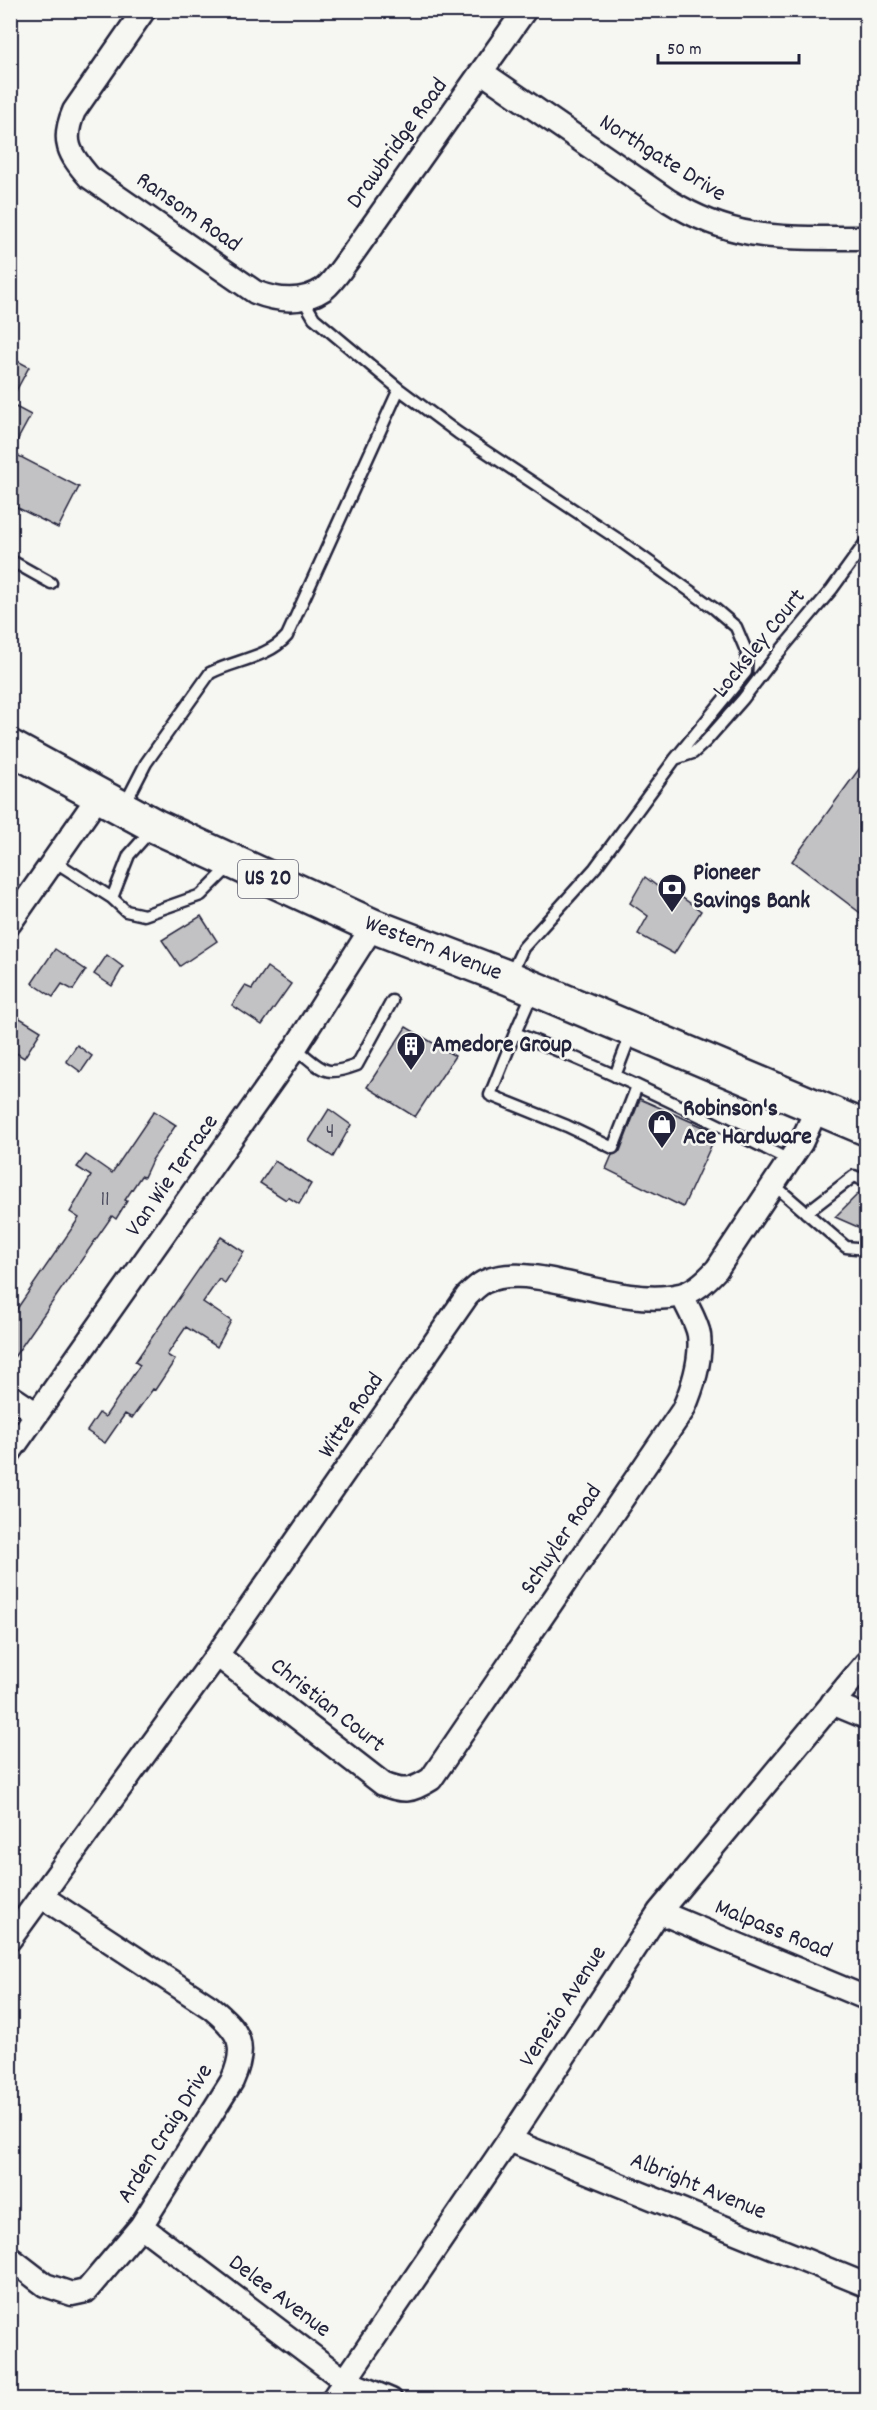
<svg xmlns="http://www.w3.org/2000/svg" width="877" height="2410" font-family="Dekko,sans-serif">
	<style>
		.building { fill: #c2c2c4; stroke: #22223b; stroke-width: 1.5 }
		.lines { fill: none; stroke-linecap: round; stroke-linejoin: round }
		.service-casing { stroke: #22223b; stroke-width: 15 }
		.minor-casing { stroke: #22223b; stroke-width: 27 }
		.primary-casing { stroke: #22223b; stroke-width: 38 }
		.service { stroke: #f6f6f2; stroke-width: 10 }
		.minor { stroke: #f6f6f2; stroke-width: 22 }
		.primary { stroke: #f6f6f2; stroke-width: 33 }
		.labels { text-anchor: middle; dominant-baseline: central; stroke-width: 5; stroke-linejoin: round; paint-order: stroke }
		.number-label { font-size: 21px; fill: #4a4a5d }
		.shield { fill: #f6f6f2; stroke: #626272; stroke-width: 1.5 }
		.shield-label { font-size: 22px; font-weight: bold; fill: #22223b }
		.street-label { font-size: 24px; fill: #22223b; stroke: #f6f6f2 }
		.poi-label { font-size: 24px; font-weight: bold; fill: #22223b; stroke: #f6f6f2; text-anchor: start }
	</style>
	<rect width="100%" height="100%" fill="#f6f6f2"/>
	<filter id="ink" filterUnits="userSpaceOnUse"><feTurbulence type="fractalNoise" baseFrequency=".0167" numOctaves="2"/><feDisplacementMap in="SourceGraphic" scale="12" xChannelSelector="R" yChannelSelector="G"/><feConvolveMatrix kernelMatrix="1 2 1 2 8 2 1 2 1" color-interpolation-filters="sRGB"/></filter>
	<g filter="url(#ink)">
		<path class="building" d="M10,357l19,10 -19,35z
			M10,404l21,11 -20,37 68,35 -21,41 -48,-24z
			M867,758v160l-75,-57z
			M645,877l20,15 2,-5 34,24 -27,43 -36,-20 10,-18 -18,-13z
			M201,916l16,25 -37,25 -18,-26z
			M55,949l31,21 -13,20 -11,-6 -9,13 -21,-14z
			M107,955l16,12 -11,19 -18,-12z
			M267,967l24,17 -29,41 -30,-20 13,-19 7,3z
			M10,1012l31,19 -17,27 -14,-9z
			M406,1027l49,29 -40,61 -48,-30z
			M77,1045l15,11 -11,16 -15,-11z
			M640,1099l77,34 -34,74 -77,-38 6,-14 8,-4z
			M329,1109l22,16 -18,32 -24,-16z
			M154,1111l22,14 -24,35 -8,17 -3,-1 -16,24 2,1 -11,18 -4,-3 -102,147v-44l69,-101 -9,-6 21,-36 -14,-9 9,-12 26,18z
			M275,1161l36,23 -12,20 -11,-7 -2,3 -26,-17z
			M864,1188h3v43l-32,-14z
			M221,1237l23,15 -19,31 -6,-4 -16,23 28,19 -14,26 -31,-20 -19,28 8,5 -20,30 -2,-1 -21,29 -7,-4 -20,29 -18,-12 12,-18 6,4 35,-52 -5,-3z"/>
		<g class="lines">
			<g class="service-casing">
				<path id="service" d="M399,389l59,44 158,105 99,71 21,18 11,26 -1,19 -71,87 -80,109 -72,80 -13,28
					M10,560l41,23
					M675,759l18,-6 13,-12 37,-42 33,-43 56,-67 34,-47
					M125,804l21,-41 64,-90c25,-13 58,-15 77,-37l112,-247 -85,-71 -11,-19
					M153,828l-24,27 -17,43 14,13 18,4 57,-20 29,-29
					M54,861l58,37
					M515,1033l18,-41
					M295,1048c28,21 27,30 62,17l35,-64
					M615,1076l16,-42
					M637,1086l-24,62 -46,-22 -77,-31 25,-62c94,37 184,82 274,127
					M773,1184l73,63 20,2
					M806,1213l48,-37 12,5"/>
			</g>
			<g class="minor-casing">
				<path id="minor" d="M144,10l-70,101c-13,30 -5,43 15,66l166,115c23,9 47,12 69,-3 10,-8 19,-23 27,-33l174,-246
					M483,73l186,128c69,43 121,36 197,37
					M10,923l88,-126
					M10,1396l27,18
					M10,1452l285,-404 78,-122
					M217,1655l166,129c21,9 29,7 48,-5l252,-369c10,-23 19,-50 16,-75 -2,-13 -12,-28 -17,-40
					M832,1703l34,14
					M659,1912l207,86
					M10,1939l207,-284 250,-359c5,-5 11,-11 17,-14 21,-10 47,-6 68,-2 39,8 90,24 128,15 15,-3 27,-15 37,-26l84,-126 17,-37
					M509,2140l357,145
					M141,2226l203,154 47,20
					M10,2258l35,27 27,9 14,-3 55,-65 91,-145c16,-36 8,-50 -22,-74l-169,-111
					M332,2400l177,-260 150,-228 207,-249"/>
			</g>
			<g class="primary-casing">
				<path id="primary" d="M10,747l145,79 218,100 136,52 357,150"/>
			</g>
			<use href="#service" class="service"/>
			<use href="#minor" class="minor"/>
			<use href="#primary" class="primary"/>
		</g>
	</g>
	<defs>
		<g id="bank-pin" transform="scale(1.5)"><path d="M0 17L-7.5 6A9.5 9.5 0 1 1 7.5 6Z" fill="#22223b" stroke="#f6f6f2"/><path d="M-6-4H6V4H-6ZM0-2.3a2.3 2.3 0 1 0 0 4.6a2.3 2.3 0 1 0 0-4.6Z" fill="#fff"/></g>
		<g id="building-pin" transform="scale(1.5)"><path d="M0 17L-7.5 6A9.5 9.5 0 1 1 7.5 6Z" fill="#22223b" stroke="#f6f6f2"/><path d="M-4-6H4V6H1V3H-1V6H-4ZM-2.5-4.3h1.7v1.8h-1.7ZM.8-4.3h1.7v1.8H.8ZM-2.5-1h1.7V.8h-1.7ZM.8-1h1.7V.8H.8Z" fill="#fff"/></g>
		<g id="shop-pin" transform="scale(1.5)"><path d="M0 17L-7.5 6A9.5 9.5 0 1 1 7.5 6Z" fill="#22223b" stroke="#f6f6f2"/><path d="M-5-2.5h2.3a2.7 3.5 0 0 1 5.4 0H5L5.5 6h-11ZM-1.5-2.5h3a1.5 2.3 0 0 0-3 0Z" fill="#fff"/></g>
	</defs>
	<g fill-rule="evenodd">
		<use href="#bank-pin" x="672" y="888"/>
		<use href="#building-pin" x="411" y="1046"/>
		<use href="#shop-pin" x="662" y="1124"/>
	</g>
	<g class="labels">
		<g class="number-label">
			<text x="330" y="1133">4</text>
			<text x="105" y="1201">11</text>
		</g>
		<rect class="shield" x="238" y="860" width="60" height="38" rx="4.5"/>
		<g class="shield-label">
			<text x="268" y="879">US 20</text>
		</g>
		<g class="street-label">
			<text transform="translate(398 144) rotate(-54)">Drawbridge Road</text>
			<text transform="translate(662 159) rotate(32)">Northgate Drive</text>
			<text transform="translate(188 213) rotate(35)">Ransom Road</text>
			<text transform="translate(760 644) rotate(-51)">Locksley Court</text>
			<text transform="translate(433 949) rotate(21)">Western Avenue</text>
			<text transform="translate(173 1176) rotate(-55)">Van Wie Terrace</text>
			<text transform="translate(352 1416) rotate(-56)">Witte Road</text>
			<text transform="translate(562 1540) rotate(-56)">Schuyler Road</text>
			<text transform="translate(327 1706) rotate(38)">Christian Court</text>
			<text transform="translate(773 1930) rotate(22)">Malpass Road</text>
			<text transform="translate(564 2007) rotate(-57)">Venezio Avenue</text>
			<text transform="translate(166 2134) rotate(-58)">Arden Craig Drive</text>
			<text transform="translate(698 2187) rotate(22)">Albright Avenue</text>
			<text transform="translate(279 2297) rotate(37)">Delee Avenue</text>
		</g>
		<g class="poi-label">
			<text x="693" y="874">Pioneer<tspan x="693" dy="28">Savings Bank</tspan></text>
			<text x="432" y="1046">Amedore Group</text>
			<text x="683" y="1110">Robinson's<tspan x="683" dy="28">Ace Hardware</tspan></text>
		</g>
	</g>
	<rect width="877" height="2410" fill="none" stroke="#f6f6f2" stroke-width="36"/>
	<rect x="18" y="18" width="841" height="2374" fill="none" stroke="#22223b" stroke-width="2" filter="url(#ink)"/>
	<path d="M658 54v9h141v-9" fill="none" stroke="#22223b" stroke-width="3"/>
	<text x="667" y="54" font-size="18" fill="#22223b" stroke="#f6f6f2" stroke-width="4.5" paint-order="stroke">50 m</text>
</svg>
